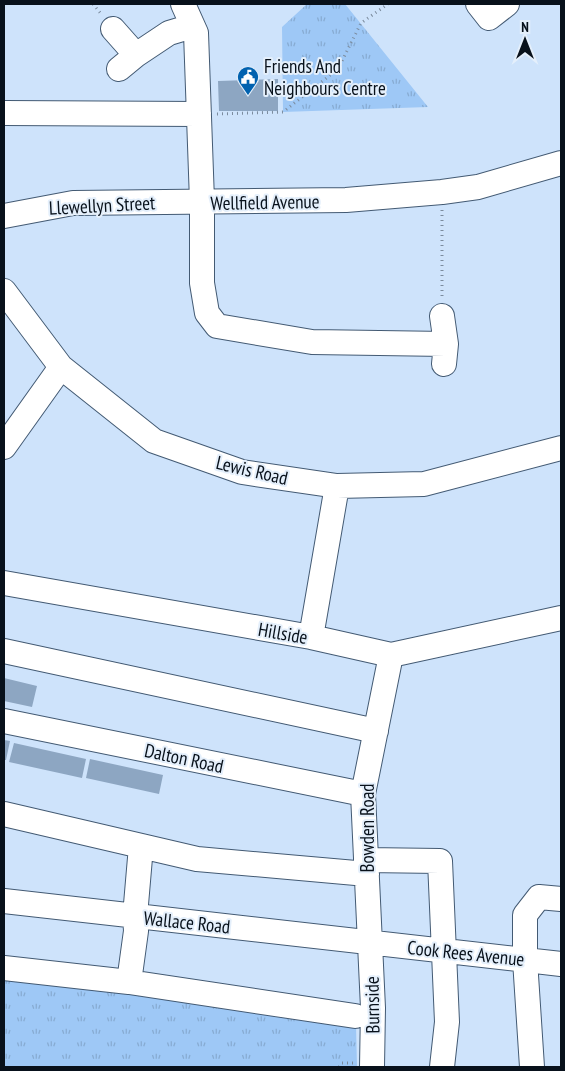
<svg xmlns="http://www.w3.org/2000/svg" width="565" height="1071" font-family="'PT Sans Narrow',sans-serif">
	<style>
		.park { fill: url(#park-tufts) }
		.building { fill: #8da6c2 }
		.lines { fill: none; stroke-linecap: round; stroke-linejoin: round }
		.minor-casing { stroke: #435a73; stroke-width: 26 }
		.path { stroke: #7b8b9d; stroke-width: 3; stroke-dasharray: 1 4; stroke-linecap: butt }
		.minor { stroke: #fff; stroke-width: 24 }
		.labels { text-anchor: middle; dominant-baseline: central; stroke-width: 4; stroke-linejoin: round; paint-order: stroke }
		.poi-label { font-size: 19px; fill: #08111b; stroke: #e4effb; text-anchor: start }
		.street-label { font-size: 19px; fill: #08111b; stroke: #e4effb }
	</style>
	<defs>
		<pattern id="park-tufts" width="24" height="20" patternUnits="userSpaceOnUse" patternTransform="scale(1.25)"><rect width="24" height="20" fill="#9ec8f6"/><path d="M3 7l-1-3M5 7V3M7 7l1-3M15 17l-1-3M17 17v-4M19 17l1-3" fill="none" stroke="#87abd2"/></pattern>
	</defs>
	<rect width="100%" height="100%" fill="#cee3fb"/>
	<path class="park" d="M307,4h38l83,103 -145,5 -1,-85z
		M4,978l124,13 228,33 1,43h-353z"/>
	<path class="building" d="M278,79v32h-59l-1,-30z
		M4,678l33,8 -5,21 -28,-6z
		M4,740l6,1 -4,19h-2z
		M14,743l72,16 -4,19 -73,-16z
		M90,759l73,16 -4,19 -73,-16z"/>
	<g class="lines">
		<g class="minor-casing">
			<path id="minor" d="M183,4l13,29 6,168v82l5,30 10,13 95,16 134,2
				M478,4l11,14 18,-14
				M113,29l23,26
				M119,69l17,-14 33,-22 20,-6 7,6
				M4,113l195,1
				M4,216l69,-13 273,-3 96,-8 36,-5 83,-24
				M4,291l57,76 93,74 88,31 95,14 87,-2 137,-36
				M442,316l4,28 -2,20
				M4,447l57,-80
				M4,583l307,54 80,18 170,-37
				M311,637l26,-151
				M4,651l372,80
				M4,721l359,73
				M4,814l193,45 170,15
				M366,860l74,1 7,161 -5,45
				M4,901l557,63
				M4,968l125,14 226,34
				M129,982l7,-51 -1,-15 6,-70
				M372,1067l1,-59 -10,-214 28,-139
				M532,1067l-7,-107v-45l14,-18 22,2"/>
		</g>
		<path class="path" d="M93,4l9,11
			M217,114l66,-2 55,-43 23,-46 27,-19
			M442,210v88
			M339,1067l3,-4h12"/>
		<use href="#minor" class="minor"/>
	</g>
	<defs>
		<g id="civic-pin" transform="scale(1.125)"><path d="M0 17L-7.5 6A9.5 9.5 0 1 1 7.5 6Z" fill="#0262af" stroke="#e4effb"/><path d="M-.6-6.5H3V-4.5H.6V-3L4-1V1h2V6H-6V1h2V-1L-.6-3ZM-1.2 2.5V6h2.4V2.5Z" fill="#fff"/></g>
	</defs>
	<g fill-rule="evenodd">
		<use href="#civic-pin" x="248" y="77"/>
	</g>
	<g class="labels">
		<g class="poi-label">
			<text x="264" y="66">Friends And<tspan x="264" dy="22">Neighbours Centre</tspan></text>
		</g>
		<g class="street-label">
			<text transform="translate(265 202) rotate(-1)">Wellfield Avenue</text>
			<text transform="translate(102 205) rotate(-3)">Llewellyn Street</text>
			<text transform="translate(252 470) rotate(13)">Lewis Road</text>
			<text transform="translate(283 633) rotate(10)">Hillside</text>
			<text transform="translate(184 758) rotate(12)">Dalton Road</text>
			<text transform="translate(367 828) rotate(-90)">Bowden Road</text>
			<text transform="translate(187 922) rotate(6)">Wallace Road</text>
			<text transform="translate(466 953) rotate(6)">Cook Rees Avenue</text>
			<text transform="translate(372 1005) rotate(-91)">Burnside</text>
		</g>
	</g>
	<rect width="565" height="1071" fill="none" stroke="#08111b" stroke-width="10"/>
	<g transform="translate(525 40)" stroke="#e4effb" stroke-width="4" paint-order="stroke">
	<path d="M0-4L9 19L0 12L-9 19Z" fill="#08111b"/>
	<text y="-8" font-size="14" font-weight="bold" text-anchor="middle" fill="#08111b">N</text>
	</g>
</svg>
